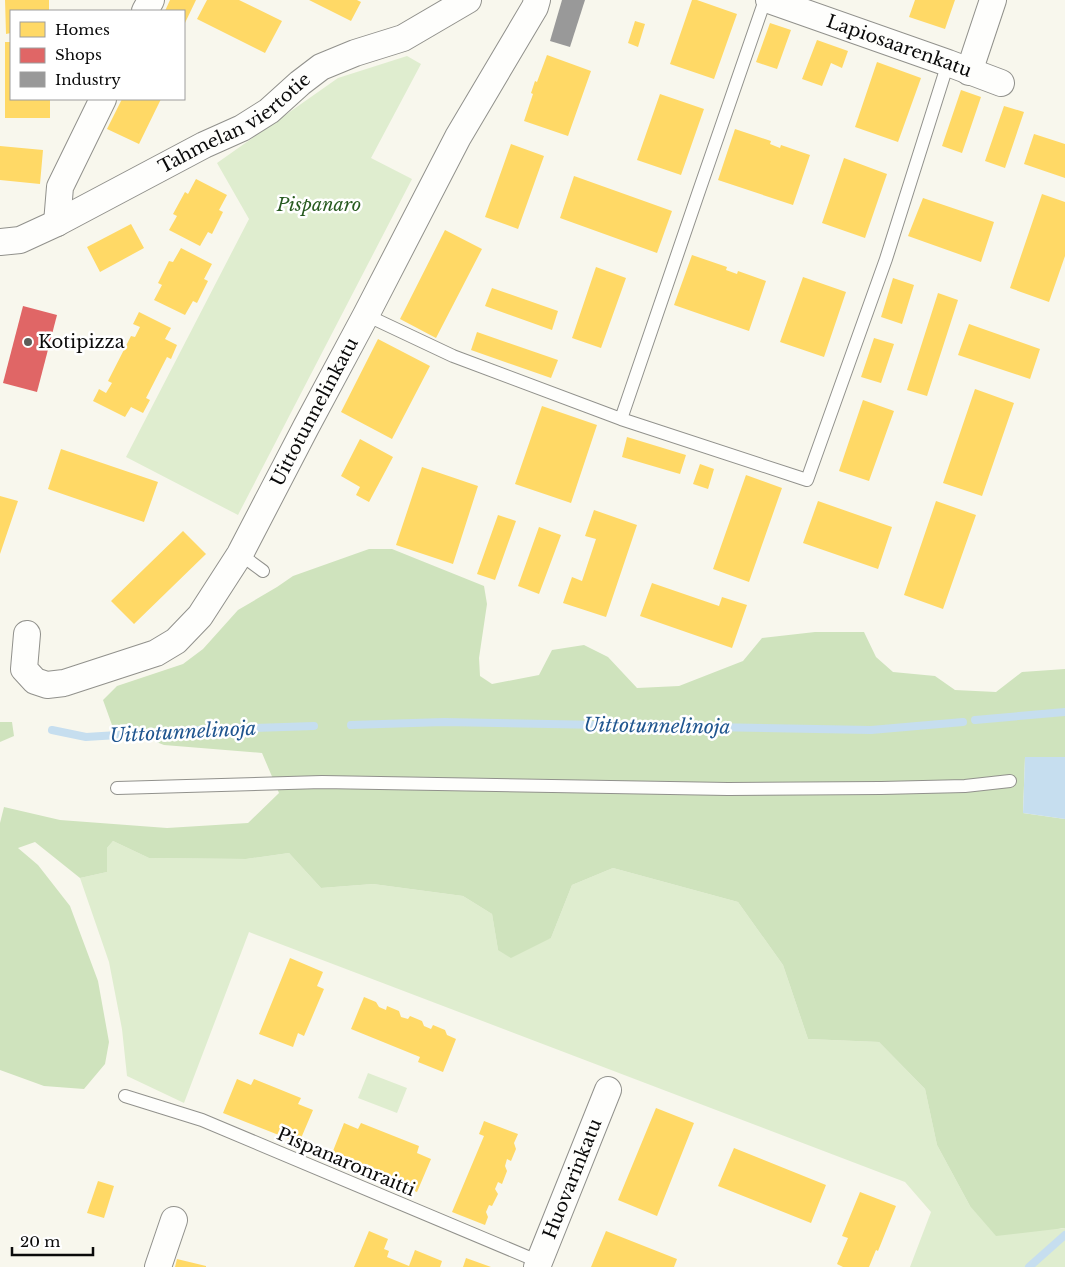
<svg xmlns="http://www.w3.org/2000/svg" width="1065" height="1267" font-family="'Libre Baskerville',serif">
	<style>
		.green { fill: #dfedcf }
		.forest { fill: #cfe3bd }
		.water { fill: #c6deef }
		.homes { fill: #ffd966 }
		.shops { fill: #e06666 }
		.industry { fill: #999 }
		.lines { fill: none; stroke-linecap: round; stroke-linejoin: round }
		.stream { stroke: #c6deef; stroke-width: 8 }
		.lane-casing { stroke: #91918c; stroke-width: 14 }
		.street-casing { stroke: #91918c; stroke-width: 28 }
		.lane { stroke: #fefefc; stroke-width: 12 }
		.street { stroke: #fefefc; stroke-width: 26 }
		.poi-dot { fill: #5d5d59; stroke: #fff; stroke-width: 2 }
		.labels { text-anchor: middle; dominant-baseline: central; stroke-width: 5; stroke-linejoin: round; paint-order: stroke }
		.street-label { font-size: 18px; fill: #0a0a0a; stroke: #fff }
		.park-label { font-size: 18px; font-style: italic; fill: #285b21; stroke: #fff }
		.poi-label { font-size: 18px; fill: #0a0a0a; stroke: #fff; text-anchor: start }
		.water-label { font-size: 19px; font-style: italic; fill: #1f558f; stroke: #fff }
	</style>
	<rect width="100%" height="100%" fill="#f8f7ed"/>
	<path class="green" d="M407,56l14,8 -50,94 41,21 -174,336 -112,-58 123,-238 -32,-56 121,-85z
		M113,841l36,17 97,1 43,-6 32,35 52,-4 90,12 29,18 6,36 53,-12 21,-53 41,-17 125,34 45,63 25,74 71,3 46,47 12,56 33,61 91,23 4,-1v39h-155l21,-55 -26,-30 -656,-250 -65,171 -57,-27 -5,-47 -13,-67 -29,-84 27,-6v-24z
		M368,1073l39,15 -10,25 -39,-15z"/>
	<path class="forest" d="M369,549h23l92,37 3,18 -8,54 1,18 12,8 47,-9 13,-25 32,-5 24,12 29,31 42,-2 64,-25 19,-23 53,-6h49l12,25 17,15 42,4 20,14 41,2 26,-20 43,-3v88h-40l-2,56 42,6v409l-69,8 -26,-30 -33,-61 -12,-56 -46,-47 -71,-3 -25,-74 -45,-63 -125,-34 -41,17 -21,53 -40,20 -13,-8 -6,-36 -29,-18 -90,-12 -52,4 -32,-35 -43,6 -97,-1 -36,-17 -6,7v24l-27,6 -45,-36 -17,6 20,17 32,41 28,75 11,61 -4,22 -21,25 -40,-3 -44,-16v-247l4,-16 56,13 107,8 81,-5 31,-30 -17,-40 -98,-8 -52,-20 -9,-25 14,-14 66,-22 20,-15 35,-39 39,-23 16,-11z
		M0,722h12l2,14 -14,6z"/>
	<path class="water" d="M1025,757h40v62l-42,-6z"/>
	<path class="homes" d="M5,0h44v11h-38v22l-5,1z
		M170,0h26l-12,25v-14h-19z
		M207,0h32l43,21 -17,32 -68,-34z
		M309,0h48l4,2 -10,19z
		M692,0h5l40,14 -23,65 -44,-15z
		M915,0h40l-10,29 -36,-12z
		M635,21l10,3 -7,23 -10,-4z
		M770,23l21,7 -14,39 -21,-7z
		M817,40l31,11 -6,17 -11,-5 -9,23 -20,-7z
		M5,42h6v57h39v19h-45z
		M547,55l44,16 -23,65 -44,-15 9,-27 -2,-1 4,-12 2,1z
		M877,62l44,16 -23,64 -43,-15z
		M961,90l20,7 -19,56 -20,-7z
		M660,94l44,15 -23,66 -44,-15z
		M122,99h39l-22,45 -32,-15z
		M1004,106l20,6 -19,56 -20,-7z
		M735,129l36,12 -1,3 10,4 1,-3 29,10 -17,50 -75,-25z
		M1034,134l31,10v34l-41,-14z
		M511,144l33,12 -26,73 -33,-12z
		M0,146l43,4 -3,34 -40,-4z
		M844,158l43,16 -22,64 -43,-15z
		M574,176l98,35 -15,42 -97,-35z
		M196,179l31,16 -8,15 4,2 -11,22 -4,-2 -8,14 -31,-16 8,-14 -4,-2 12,-22 3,2z
		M1042,194l23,8v54l-16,46 -39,-14z
		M923,198l71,24 -13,40 -73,-26z
		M131,224l13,24 -44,24 -13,-25z
		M445,230l37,19 -46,89 -36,-19z
		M181,248l31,16 -8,15 4,2 -11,22 -4,-2 -8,14 -31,-15 8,-15 -4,-2 11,-22 4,1z
		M692,255l35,12 -1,3 11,4 1,-3 28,10 -17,50 -75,-26z
		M596,267l30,11 -25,70 -29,-10z
		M803,277l43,15 -22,65 -44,-15z
		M893,278l21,7 -12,39 -21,-7z
		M492,288l66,23 -6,19 -67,-24z
		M938,293l20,7 -31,96 -20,-6z
		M139,312l32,16 -6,11 12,6 -6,14 -4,-2 -21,41 4,2 -7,13 -12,-6 -6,10 -32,-16 6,-12 7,4 6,-10 -4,-2 1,-2 22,-43 4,1 5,-10 -7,-3z
		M969,324l71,25 -10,30 -72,-24z
		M477,332l81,28 -7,18 -80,-28z
		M874,338l20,6 -13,39 -20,-6z
		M378,339l52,27 -38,73 -51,-27z
		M975,389l39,14 -32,93 -39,-13z
		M863,400l31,11 -25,70 -30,-10z
		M542,406l55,19 -26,78 -56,-19z
		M627,437l59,18 -6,19 -58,-17z
		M360,439l33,18 -24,45 -13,-7 4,-8 -19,-11z
		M61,449l97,33 -14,40 -96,-33z
		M700,464l14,5 -6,20 -15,-5z
		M422,467l56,19 -25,78 -57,-19z
		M746,475l36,13 -33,94 -36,-13z
		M0,496l18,5 -18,53z
		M818,501l74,26 -14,42 -75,-26z
		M936,501l40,14 -33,94 -39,-14z
		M594,510l43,15 -31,92 -43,-14 9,-26 10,4 14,-42 -11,-3z
		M498,515l18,6 -21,59 -18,-6z
		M539,527l22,8 -22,59 -21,-8z
		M183,531l23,23 -72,70 -23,-23z
		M652,583l67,23 3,-9 25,8 -15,43 -92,-32z
		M290,958l33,14 -6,14 7,3 -20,47 -6,-3 -5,14 -34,-13z
		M364,997l12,5 3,5 7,3 1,-4 12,5 2,6 7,2 2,-3 12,5 2,5 7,3 2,-4 12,5 2,5 9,4 -13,33 -25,-10 2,-5 -69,-28z
		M237,1079l14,6 3,-6 47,19 -3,6 15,6 -14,33 -76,-30z
		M656,1108l38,15 -37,93 -39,-16z
		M484,1121l34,13 -4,9 2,6 -5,12 -4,-2 -2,7 2,5 -5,13 -4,-2 -3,7 3,5 -6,12 -3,-1 -3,7 2,5 -3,8 -33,-13 32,-76 -5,-2z
		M344,1123l14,6 3,-6 58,23 -2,7 14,6 -14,33 -86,-36z
		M734,1148l92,37 -15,38 -93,-37z
		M98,1181l16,5 -10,32 -17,-5z
		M860,1192l36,14 -18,45 -2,-1 -7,17h-26l-6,-3 11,-26 -6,-2z
		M369,1231l19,8 -4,10 5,2 -2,6 22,9 6,-16 27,11 -2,6h-86z
		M606,1231l71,28 -3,8h-83z
		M466,1258l25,9h-28z
		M177,1259l29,7v1h-31z"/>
	<path class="shops" d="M23,306l34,9 -20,77 -34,-9z"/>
	<path class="industry" d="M562,0h23l-15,47 -20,-6z"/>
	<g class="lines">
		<path class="stream" d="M975,720l90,-8
			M351,725l93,-3 427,8 92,-8
			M52,730l34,7 111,-7 117,-4
			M1029,1267l36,-32"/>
		<g class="lane-casing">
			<path id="lane" d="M366,315l87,41 168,63 186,61 79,-221 62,-196
				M621,419l78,-228 66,-191
				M240,554l23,17
				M117,788l205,-6 406,7 153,-1 84,-2 45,-5
				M125,1096l77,24 340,143"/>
		</g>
		<g class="street-casing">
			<g id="street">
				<path id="s1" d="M769,0l179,63 53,20"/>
				<path d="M145,11l6,-11"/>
				<path d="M969,72l24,-72"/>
				<path d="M57,223l3,-36 43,-88"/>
				<path id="s2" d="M0,242l20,-2 37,-17 147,-78 38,-17 27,-17 31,-28 21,-16 34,-14 48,-15 65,-38"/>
				<path id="s3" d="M27,634l-3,35 11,12 12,4 17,-2 92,-30 20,-12 24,-25 40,-62 66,-127 60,-112 92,-178 77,-130 2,-7"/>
				<path d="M158,1267l16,-47"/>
				<path id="s4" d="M537,1267l71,-177"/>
			</g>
		</g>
		<use href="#lane" class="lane"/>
		<use href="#street" class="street"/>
	</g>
	<circle class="poi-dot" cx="28" cy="342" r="5"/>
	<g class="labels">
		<g class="street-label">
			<text stroke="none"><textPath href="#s1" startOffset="138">Lapiosaarenkatu</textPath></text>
			<text stroke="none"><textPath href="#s2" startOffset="265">Tahmelan viertotie</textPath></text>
			<text stroke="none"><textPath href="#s3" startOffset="470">Uittotunnelinkatu</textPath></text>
			<text transform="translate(346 1162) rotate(23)">Pispanaronraitti</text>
			<text stroke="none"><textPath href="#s4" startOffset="95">Huovarinkatu</textPath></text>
		</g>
		<g class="park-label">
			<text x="319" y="205">Pispanaro</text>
		</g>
		<g class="poi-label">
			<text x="38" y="342">Kotipizza</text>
		</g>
		<g class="water-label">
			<text transform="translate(657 726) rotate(1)">Uittotunnelinoja</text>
			<text transform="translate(183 732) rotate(-3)">Uittotunnelinoja</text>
		</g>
	</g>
	<rect x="10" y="10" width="175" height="90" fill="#ffffff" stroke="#9d9d9d"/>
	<rect x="20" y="22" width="25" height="15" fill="#ffd966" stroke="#9d9d9d"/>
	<text x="55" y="35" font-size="15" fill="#0a0a0a">Homes</text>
	<rect x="20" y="48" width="25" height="15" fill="#e06666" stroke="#9d9d9d"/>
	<text x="55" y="60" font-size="15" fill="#0a0a0a">Shops</text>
	<rect x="20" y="72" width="25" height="15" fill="#999999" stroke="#9d9d9d"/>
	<text x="55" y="85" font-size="15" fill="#0a0a0a">Industry</text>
	<path d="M12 1247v8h81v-8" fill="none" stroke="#0a0a0a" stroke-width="2.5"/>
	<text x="20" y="1247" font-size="15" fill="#0a0a0a" stroke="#ffffff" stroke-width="4" paint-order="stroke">20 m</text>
</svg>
